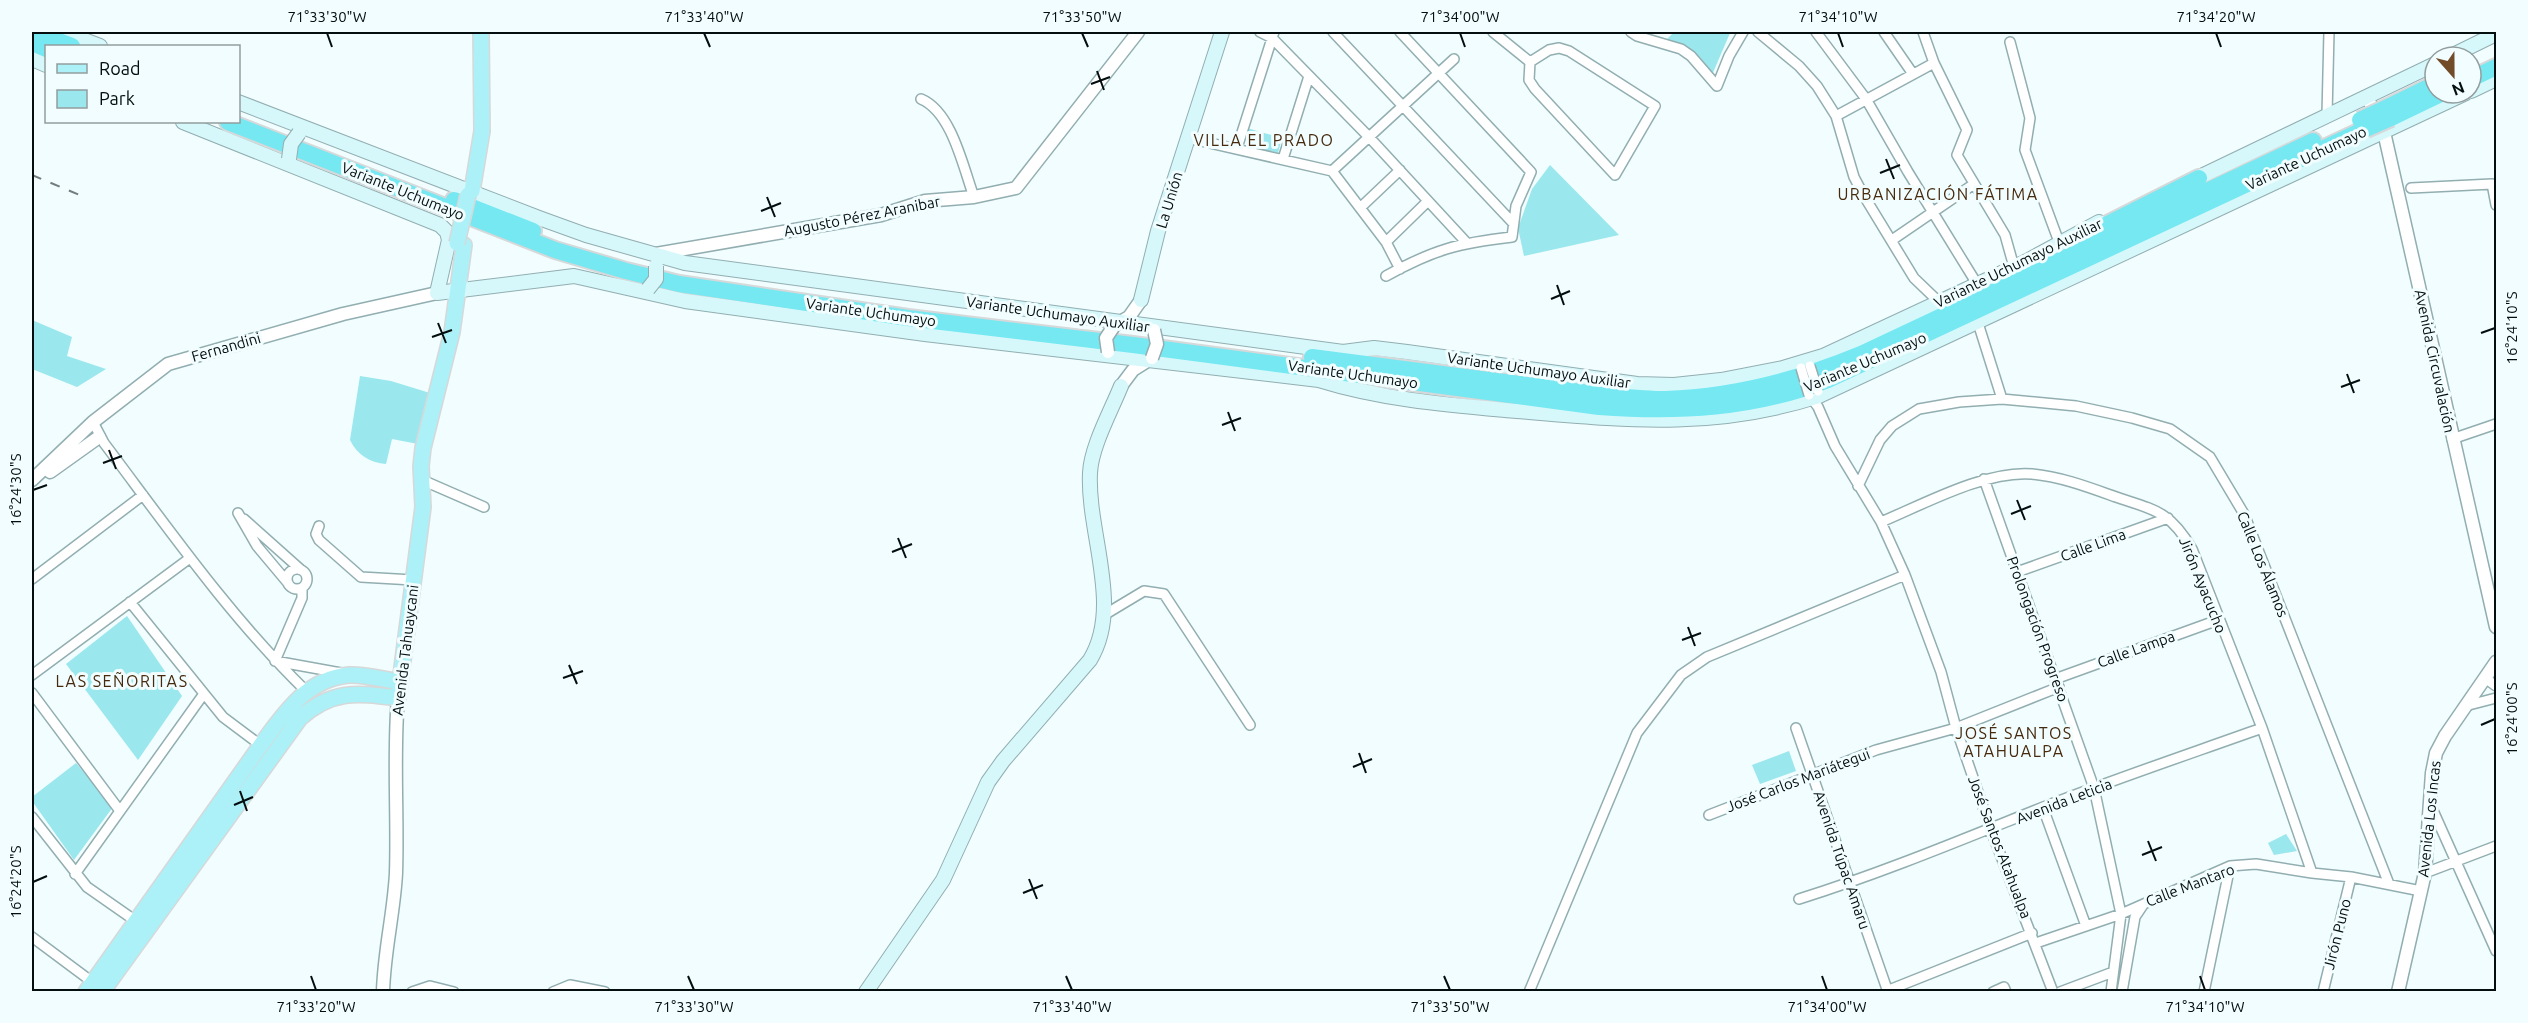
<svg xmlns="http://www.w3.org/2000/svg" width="2528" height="1023" font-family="Ubuntu,sans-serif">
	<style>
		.green { fill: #9ae7ee }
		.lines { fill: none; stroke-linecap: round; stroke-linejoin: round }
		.minor-casing { stroke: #92aeb1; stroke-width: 12 }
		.tertiary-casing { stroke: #92aeb1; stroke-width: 15 }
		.secondary-casing { stroke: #92aeb1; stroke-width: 16 }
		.primary-casing { stroke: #d7d8d9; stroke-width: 18 }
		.motorway-casing { stroke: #d7d8d9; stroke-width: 20 }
		.minor { stroke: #fff; stroke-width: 9 }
		.tertiary { stroke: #fff; stroke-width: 12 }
		.secondary { stroke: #d6f8fb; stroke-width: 14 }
		.primary { stroke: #acf1f7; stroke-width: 15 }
		.motorway { stroke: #75e8f2; stroke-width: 16 }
		.rail { stroke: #737d7e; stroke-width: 2; stroke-dasharray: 10 10; stroke-linecap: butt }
		.minor-bridge-casing { stroke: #92aeb1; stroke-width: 12; stroke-linecap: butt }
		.tertiary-bridge-casing { stroke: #92aeb1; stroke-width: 15; stroke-linecap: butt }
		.secondary-bridge-casing { stroke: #92aeb1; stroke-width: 16; stroke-linecap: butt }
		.primary-bridge-casing { stroke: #d7d8d9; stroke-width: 18; stroke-linecap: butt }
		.motorway-bridge-casing { stroke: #d7d8d9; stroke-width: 20; stroke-linecap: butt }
		.minor-bridge { stroke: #fff; stroke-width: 9 }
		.tertiary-bridge { stroke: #fff; stroke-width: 12 }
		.secondary-bridge { stroke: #d6f8fb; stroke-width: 14 }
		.primary-bridge { stroke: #acf1f7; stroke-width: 15 }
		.motorway-bridge { stroke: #75e8f2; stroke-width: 16 }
		.ticks { fill: none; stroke: #050e0f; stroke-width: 2 }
		.labels { text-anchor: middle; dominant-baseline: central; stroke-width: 6; stroke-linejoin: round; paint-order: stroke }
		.street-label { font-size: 15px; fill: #050e0f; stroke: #f1fdfe }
		.neighbourhood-label { font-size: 16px; letter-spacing: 1.5px; fill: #472a0d; stroke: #f1fdfe }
		.neatline { fill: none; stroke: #050e0f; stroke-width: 2 }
		.ticks-label { font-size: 15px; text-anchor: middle; fill: #050e0f }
	</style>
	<rect width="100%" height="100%" fill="#f1fdfe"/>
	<path class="green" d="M1674,32l56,1 -18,42 -47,-34z
		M1247,128l35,10 -4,15 -31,-8z
		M1550,165l69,70 -95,21 -6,-28 14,-39z
		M32,320l40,17 -5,19 39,13 -29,18 -45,-18z
		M360,376l31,5 39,12 -12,51 -26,-5 -6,25c-15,-1 -29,-9 -36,-24z
		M127,616l55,80 -44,64 -72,-96z
		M1789,751l7,20 -36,13 -8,-19z
		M76,763l37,44 -39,53 -42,-59v-4z
		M2286,834l11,17 -23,4 -6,-12z"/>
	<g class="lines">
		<g class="minor-casing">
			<path id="minor" d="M1260,32l12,6 97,99 97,105
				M1333,32l180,191
				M1493,32l37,30
				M1631,32l6,4 44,13 10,7 26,30 12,-30 14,-24
				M1758,32l41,34 18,20 19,30 18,61 10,19 50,82 25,24
				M1816,32l50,67 42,73 69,112
				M1884,32l29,42
				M1923,32l11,31 33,67 -10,25 48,80 9,32
				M2010,42l20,76 -5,32 34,92
				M1559,48l10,3 86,55 -40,69 -80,-86 -6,-9 1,-18 19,-12z
				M921,99c31,13 42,68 53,98
				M2327,115l2,-83
				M1836,116l98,-53
				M1188,138l144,33 54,71 14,27
				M1237,148l37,-116
				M1283,159l26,-83
				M1332,171l122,-112
				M2411,188l81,-4 4,21
				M1360,208l40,-38
				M1892,240l82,-56
				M1386,242l42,-41
				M1386,276c47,-26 72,-33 126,-39l4,-31 15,-34 -131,-140
				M1978,323l24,76
				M1809,395l9,12 17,39 46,76 24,53 36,97 15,56 35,102 62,162
				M93,422l11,21c64,85 126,174 202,248
				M2452,439l44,-15
				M1984,479l110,309 27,126 -10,78
				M422,480l62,27
				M1858,486l22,-46 12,-14 27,-17 40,-7 43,-3 74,7 56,12 38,11 40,28 34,57 145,370
				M238,513l19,33 31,37
				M244,519l56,50
				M1881,522c43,-18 105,-52 151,-48 30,3 56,13 84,23 39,13 54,14 76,52l70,179 50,145
				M319,526l-3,8 3,6 42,37 52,3
				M287 579a10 10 0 1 1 20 0a10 10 0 1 1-20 0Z
				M2017,572l151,-54
				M32,579l111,-84
				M130,602l93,115 40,30
				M1104,615l40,-24 20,3 86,131
				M275,661l27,-63v-10
				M275,661l66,12
				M32,675l158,-117
				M2485,678l11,8
				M2055,679l163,-59
				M32,693l88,118
				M2465,706l31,-8
				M1796,728l92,264
				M2431,806l65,145
				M2043,808l43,118
				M1709,815l167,-65 80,-22 103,-41
				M32,817l55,70 53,37
				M2425,873l71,-27
				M75,874l128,-179
				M1799,899c86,-27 169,-62 252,-95 70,-27 141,-51 211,-76
				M32,937l63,47
				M2036,943l85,-29 109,-48 26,-2 56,9 39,4 70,14
				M1889,990l143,-57
				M412,992l18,-6 24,6
				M553,992l17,-7 35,7
				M1529,992l108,-259 44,-58 26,-18 198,-82
				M1993,992l11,-5 2,5
				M2060,992l53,-20
				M2122,992l13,-75 8,-12
				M2204,992l26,-126
				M2323,992l28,-115"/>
		</g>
		<g class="tertiary-casing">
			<path id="tertiary" d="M2367,97l17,35 112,495
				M656,254l225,-39 44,-14 49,-4 42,-9 122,-156
				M1117,324l12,-7 12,-17
				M1121,386l12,-16 19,-12
				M50,472l49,-35
				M32,480l61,-58 75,-58 175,-50 94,-21
				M383,992c1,-41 11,-79 13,-119 2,-59 -3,-117 2,-175
				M2398,992l27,-119 7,-100 4,-20 9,-17 51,-74"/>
		</g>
		<g class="secondary-casing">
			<path id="secondary" d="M63,32l37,14
				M2449,57l47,-23
				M32,59l14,6
				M2471,91l25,-12
				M238,102l301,116 47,17 99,28 658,89 31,-4 33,4 230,32 37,1 47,-5 62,-12 40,-12 202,-94 74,-40
				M183,122l257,103 7,7 2,8 -12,53 137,-17 111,25 240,33 394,46c64,20 132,25 198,31 108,9 196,19 302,-15l647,-303
				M2191,181l244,-117
				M1141,300l17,-69 64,-199
				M866,992l77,-112 45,-98 15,-21 87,-101c33,-54 -3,-127 0,-187 1,-26 21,-62 31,-87"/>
		</g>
		<g class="primary-casing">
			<path id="primary" d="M472,191l10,-60 -1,-99
				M86,992l175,-247c23,-31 45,-66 88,-70 16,-1 35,5 51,7
				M102,992l198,-274c33,-29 58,-25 98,-20l25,-191 -2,-41 2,-18 29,-116 12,-87"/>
		</g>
		<g class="motorway-casing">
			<path id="motorway" d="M35,32l37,14
				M32,43l14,6
				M2471,79l25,-12
				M2388,107l47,-23
				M2391,118l52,-25
				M228,122l327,128 71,21 53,13 229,34 225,27 466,62c79,6 155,2 229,-27l537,-251
				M454,200l79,31
				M2090,233l109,-55
				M1312,357l284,37c23,2 46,5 69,5 69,-2 133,-19 196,-45l452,-213"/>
		</g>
		<use href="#minor" class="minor"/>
		<use href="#tertiary" class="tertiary"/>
		<use href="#secondary" class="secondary"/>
		<use href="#primary" class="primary"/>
		<use href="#motorway" class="motorway"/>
		<path class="rail" d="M32,175l50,21"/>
		<g class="minor-bridge-casing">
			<path id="minor-bridge" d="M1810,366l8,25
				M1801,368l8,27"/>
		</g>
		<g class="tertiary-bridge-casing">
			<path id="tertiary-bridge" d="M1108,352l-2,-14 8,-12
				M1152,358l5,-14 -3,-14"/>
		</g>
		<g class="secondary-bridge-casing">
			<path id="secondary-bridge" d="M289,159l2,-15 8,-11
				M648,289l8,-10v-13"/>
		</g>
		<g class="primary-bridge-casing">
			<path id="primary-bridge" d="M457,243l11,-48"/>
		</g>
		<g class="motorway-bridge-casing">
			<path id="motorway-bridge" d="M2360,120l28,-13
				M2366,129l25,-11"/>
		</g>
		<use href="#minor-bridge" class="minor-bridge"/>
		<use href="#tertiary-bridge" class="tertiary-bridge"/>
		<use href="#secondary-bridge" class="secondary-bridge"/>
		<use href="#primary-bridge" class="primary-bridge"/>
		<use href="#motorway-bridge" class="motorway-bridge"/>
	</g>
	<path class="ticks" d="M327,33l5,14M704,33l6,14M1082,33l6,14M1460,33l5,14M1838,33l5,14M2216,33l5,14M1097,71l7,19M1091,84l19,-7M1886,159l8,20M1880,173l20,-8M767,197l8,20M761,211l20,-8M1557,285l7,20M1551,299l19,-8M438,323l8,20M2481,333l14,-5M432,337l20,-7M2347,374l7,19M2341,387l19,-7M1228,412l7,19M1222,425l19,-7M109,450l7,19M103,463l19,-7M33,490l14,-5M2017,500l8,20M2011,514l20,-8M898,538l8,20M892,552l20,-8M1688,627l7,19M1682,640l19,-7M569,665l8,19M563,678l20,-7M2481,725l14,-6M1359,753l7,20M1353,767l19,-8M240,791l7,20M234,805l19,-8M2148,841l8,20M2142,855l20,-8M1029,879l8,20M33,882l14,-6M1023,893l20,-8M311,976l5,14M688,976l6,14M1066,976l6,14M1444,976l6,14M1822,976l5,14M2200,976l5,14"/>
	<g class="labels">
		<g class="street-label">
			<text transform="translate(2306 158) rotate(-25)">Variante Uchumayo</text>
			<text transform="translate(403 191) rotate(22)">Variante Uchumayo</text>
			<text transform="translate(1169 200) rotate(-73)">La Unión</text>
			<text transform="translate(862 216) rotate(-11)">Augusto Pérez Aranibar</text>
			<text transform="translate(2018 263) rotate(-26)">Variante Uchumayo Auxiliar</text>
			<text transform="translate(871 312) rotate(8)">Variante Uchumayo</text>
			<text transform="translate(1058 314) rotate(8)">Variante Uchumayo Auxiliar</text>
			<text transform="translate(226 347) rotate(-16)">Fernandini</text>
			<text transform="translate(2435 361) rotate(78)">Avenida Circuvalación</text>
			<text transform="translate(1865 362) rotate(-23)">Variante Uchumayo</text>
			<text transform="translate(1539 370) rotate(8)">Variante Uchumayo Auxiliar</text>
			<text transform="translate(1353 374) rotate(8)">Variante Uchumayo</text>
			<text transform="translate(2093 545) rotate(-20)">Calle Lima</text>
			<text transform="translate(2263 564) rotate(68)">Calle Los Álamos</text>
			<text transform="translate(2203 585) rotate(68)">Jirón Ayacucho</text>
			<text transform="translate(2038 629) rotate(70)">Prolongación Progreso</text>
			<text transform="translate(2136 649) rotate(-20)">Calle Lampa</text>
			<text transform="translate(405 650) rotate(-83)">Avenida Tahuaycani</text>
			<text transform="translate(1798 780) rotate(-21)">José Carlos Mariátegui</text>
			<text transform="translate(2064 801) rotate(-21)">Avenida Leticia</text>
			<text transform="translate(2429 819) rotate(-84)">Avenida Los Incas</text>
			<text transform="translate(2000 847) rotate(69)">José Santos Atahualpa</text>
			<text transform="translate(1842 860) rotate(71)">Avenida Túpac Amaru</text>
			<text transform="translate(2190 885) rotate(-21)">Calle Mantaro</text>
			<text transform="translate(2337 934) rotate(-76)">Jirón Puno</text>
		</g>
		<g class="neighbourhood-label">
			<text x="1264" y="140">VILLA EL PRADO</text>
			<text x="1938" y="194">URBANIZACIÓN FÁTIMA</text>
			<text x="122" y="681">LAS SEÑORITAS</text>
			<text x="2014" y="733">JOSÉ SANTOS<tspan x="2014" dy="18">ATAHUALPA</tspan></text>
		</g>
	</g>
	<rect width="2528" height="1023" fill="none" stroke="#f1fdfe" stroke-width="66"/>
	<rect x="45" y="45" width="195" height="78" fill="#f1fdfe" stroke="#939d9e" stroke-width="1.5"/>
	<rect x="57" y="64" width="30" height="9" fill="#acf1f7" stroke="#939d9e" stroke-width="1.5"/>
	<text x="99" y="75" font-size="18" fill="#050e0f">Road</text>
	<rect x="57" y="90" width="30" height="18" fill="#9ae7ee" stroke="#939d9e" stroke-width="1.5"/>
	<text x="99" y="105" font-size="18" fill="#050e0f">Park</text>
	<g transform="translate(2453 75) rotate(159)"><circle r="28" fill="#f1fdfe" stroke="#939d9e" stroke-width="1.5"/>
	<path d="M0-4.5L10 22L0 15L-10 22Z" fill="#724c29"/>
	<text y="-9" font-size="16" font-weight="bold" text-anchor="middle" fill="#050e0f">N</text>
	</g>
	<rect x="33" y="33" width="2462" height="957" class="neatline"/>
	<g class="ticks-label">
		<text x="327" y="22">71°33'30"W</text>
		<text x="704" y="22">71°33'40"W</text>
		<text x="1082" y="22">71°33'50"W</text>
		<text x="1460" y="22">71°34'00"W</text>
		<text x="1838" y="22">71°34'10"W</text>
		<text x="2216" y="22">71°34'20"W</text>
		<text transform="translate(2512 328) rotate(-90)" y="5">16°24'10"S</text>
		<text transform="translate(16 490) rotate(-90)" y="5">16°24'30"S</text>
		<text transform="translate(2512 719) rotate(-90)" y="5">16°24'00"S</text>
		<text transform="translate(16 882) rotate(-90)" y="5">16°24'20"S</text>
		<text x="316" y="1012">71°33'20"W</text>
		<text x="694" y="1012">71°33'30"W</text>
		<text x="1072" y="1012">71°33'40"W</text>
		<text x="1450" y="1012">71°33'50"W</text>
		<text x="1827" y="1012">71°34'00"W</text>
		<text x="2205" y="1012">71°34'10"W</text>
	</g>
</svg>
